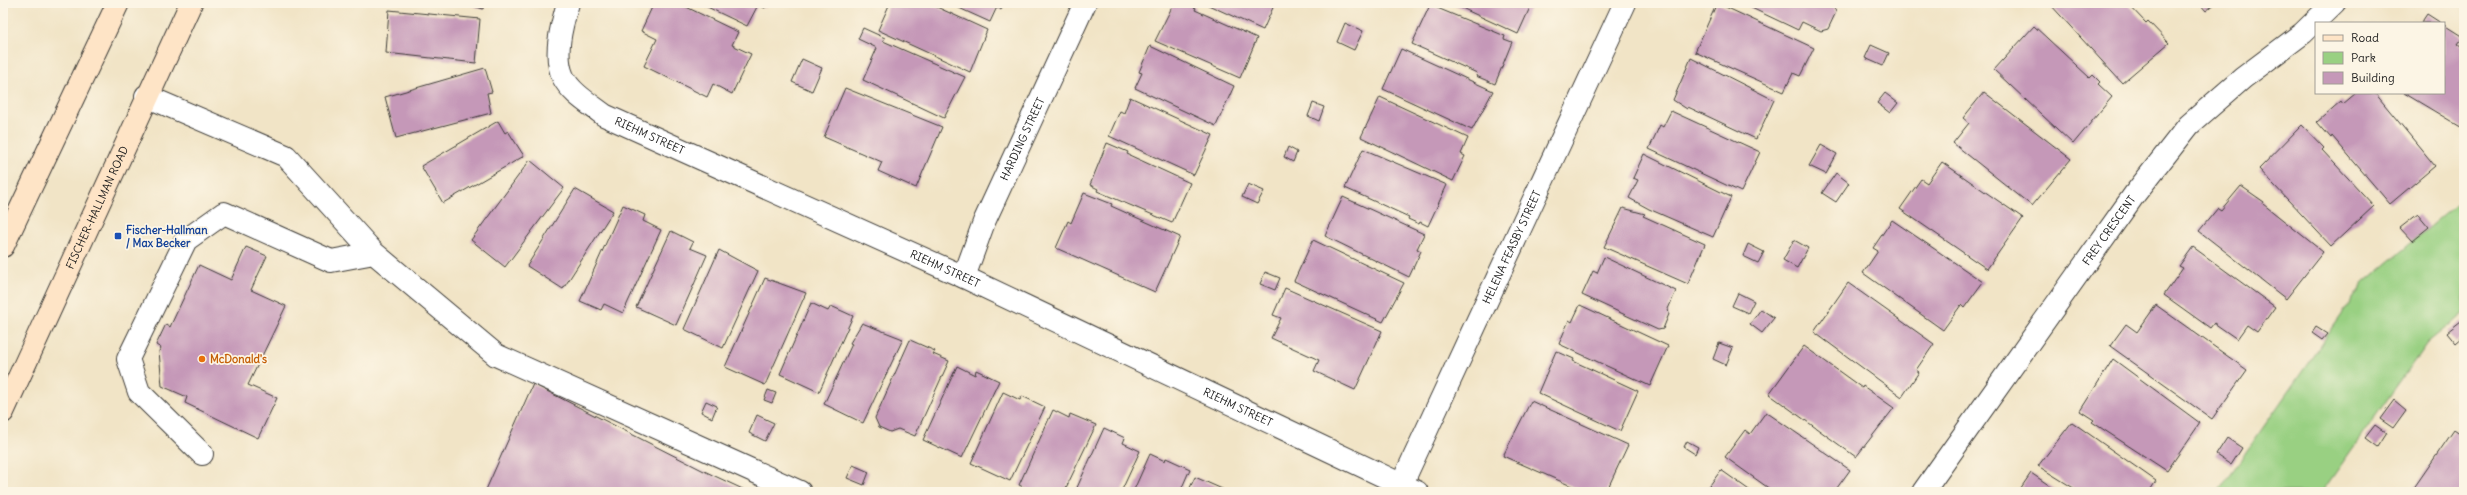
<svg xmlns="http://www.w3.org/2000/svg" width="2467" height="495" font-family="Delius,sans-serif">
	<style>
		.green { fill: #99d082; stroke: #5a764f }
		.building { fill: #c598b8 }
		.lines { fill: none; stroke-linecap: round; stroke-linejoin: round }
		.lane-casing { stroke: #3c3a36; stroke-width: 24 }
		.street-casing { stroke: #3c3a36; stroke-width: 24 }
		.secondary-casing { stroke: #3c3a36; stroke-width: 24 }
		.lane { stroke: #fff; stroke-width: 22 }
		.street { stroke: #fff; stroke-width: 22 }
		.secondary { stroke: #fee4c6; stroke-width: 22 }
		.transit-dot { fill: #1a4fb4; stroke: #fcf5e5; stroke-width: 1.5 }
		.food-dot { fill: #e8710a; stroke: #fcf5e5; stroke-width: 1.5 }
		.labels { text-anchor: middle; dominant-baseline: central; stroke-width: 3.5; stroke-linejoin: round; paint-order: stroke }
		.street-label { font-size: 11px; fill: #1c1c1c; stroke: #fcf5e5 }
		.transit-label { font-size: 11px; font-weight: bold; fill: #164399; stroke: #fcf5e5; text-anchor: start }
		.food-label { font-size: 11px; font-weight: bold; fill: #c56008; stroke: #fcf5e5; text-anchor: start }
	</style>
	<rect width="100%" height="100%" fill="#fcf5e5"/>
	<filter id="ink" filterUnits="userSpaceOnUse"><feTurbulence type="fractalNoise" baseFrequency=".025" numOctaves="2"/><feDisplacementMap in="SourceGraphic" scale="8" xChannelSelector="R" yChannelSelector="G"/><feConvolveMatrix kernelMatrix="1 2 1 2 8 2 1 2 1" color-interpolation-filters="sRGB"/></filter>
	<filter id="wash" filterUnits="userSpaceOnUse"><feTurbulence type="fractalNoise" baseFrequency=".012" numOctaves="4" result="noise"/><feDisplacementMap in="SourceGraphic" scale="16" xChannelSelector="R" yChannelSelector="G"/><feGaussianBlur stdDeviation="0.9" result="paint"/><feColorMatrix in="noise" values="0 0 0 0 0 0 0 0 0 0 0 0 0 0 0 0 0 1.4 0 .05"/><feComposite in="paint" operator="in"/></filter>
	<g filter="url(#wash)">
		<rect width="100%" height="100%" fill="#f1e4c6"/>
		<path class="green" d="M2464,198v115l-37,30 -105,149h-104l146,-209z"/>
		<g id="blocks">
			<path class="building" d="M464,3h21l-2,6z
				M654,3h24l60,29 -6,13 19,9 -19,40 -19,-10 -6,13 -63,-31 13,-27 -16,-8z
				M699,3h69l-3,5 -7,-3 -11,21z
				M890,3h38l59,27 -17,42 -92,-42z
				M948,3h56l-3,7 -4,-3 -7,15z
				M1174,3h11l11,5 -1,2 62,28 -17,40 -85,-37z
				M1204,3h71l-12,27z
				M1451,3h81l-14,31z
				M1717,3l97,45 -14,28 -7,-3 -9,19 -89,-40z
				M1741,3h91l4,9 -8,17 -7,2 -19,-9 -4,8z
				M2052,3h75l19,20 2,-2 21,22 -47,40 -72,-79z
				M2199,3h17l-10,8z
				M1430,5l75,31 -1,3 8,3 -17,42 -19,-8 1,-3 -65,-29z
				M389,10l91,9 -4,44 -90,-10z
				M2427,14l14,9h-20z
				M1345,23l18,8 -9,19 -17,-8z
				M2444,25l19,12 -5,7 6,4v81l-60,-36h40z
				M2034,26l56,52 3,-3 7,7 -2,2 14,13 -39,47 -79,-74z
				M863,28l22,10 -2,3 82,36 -21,41 -81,-38 14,-32 -19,-9z
				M1871,45l18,8 -6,13 -18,-8z
				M1150,46l84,40 -18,40 -81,-38 7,-15 -3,-1z
				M1401,49l92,42 -21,39 -89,-41z
				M1691,58l83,42 -18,39 -68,-32 -1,2 -14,-9z
				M802,59l20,9 -10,23 -20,-9z
				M485,68l7,24 -5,1 4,20 -95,25 -11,-41z
				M845,88l97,39 -26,61 -38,-17 4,-9 -58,-25z
				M1984,92l87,67 -39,47 -79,-63 16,-20 -6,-5z
				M1885,93l13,10 -8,10 -13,-10z
				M2356,93h19l60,73 -45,38 -58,-68 -1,2 -14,-16 24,-21 2,3z
				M1130,97l83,38 -19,40 -85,-39 11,-25 4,2z
				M1380,97l88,41 -7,16 4,2 -12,25 -92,-44z
				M1313,103l11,4 -5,14 -11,-5z
				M1671,111l89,41 -19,40 -92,-43 11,-24 3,2z
				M498,121l7,12 3,-2 16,25 -81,47 -22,-37z
				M2302,125l22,23 -2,2 52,56 -43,40 -72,-77z
				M1107,143l21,9 -1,2 63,29 -18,40 -75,-32 1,-2 -8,-4z
				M1821,145l16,9 -11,20 -17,-8z
				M1288,147l9,5 -4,10 -9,-5z
				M1363,149l84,36 -19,41 -8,-4 -1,2 -11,-5 1,-2 -64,-29z
				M1644,154l87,43 -18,40 -64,-28 -20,-11 9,-18 -5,-2z
				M530,160l34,28 -59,79 -34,-27z
				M1942,162l81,56 -36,51 -87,-60 21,-30 6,4z
				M1836,173l13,10 -13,19 -14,-9z
				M1248,184l16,7 -7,13 -15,-7z
				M2241,186l23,16 -1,2 60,48 -37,47 -87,-68 19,-23 3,2z
				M575,189l38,22 -50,78 -36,-23z
				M1084,193l28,11 -1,2 69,31 -25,55 -99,-44 12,-27 3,2z
				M1343,197l81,37 -7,15 4,2 -12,26 -84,-41z
				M623,205l22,10 -2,6 18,9 -38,83 -19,-9 -3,6 -21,-9z
				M1623,208l22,6 -2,2 62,28 -17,40 -84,-37z
				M2418,214l11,13 -17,14 -12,-13z
				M1892,220l91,62 -19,26 -3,-3 -18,25 -80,-57 15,-22 -5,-3z
				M671,231l22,11 -3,6 17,7 -31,70 -40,-18z
				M1313,240l91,43 -21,39 -89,-41z
				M1794,240l14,8 -11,20 -14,-8z
				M1748,244l16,8 -6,11 -15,-7z
				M246,247l21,9 -16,34 35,16 -38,79 29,13 -19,40 -73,-35 2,-6 -25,-11 -3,-35 2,-3 -5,-3 10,-21 4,3 29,-62 32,15z
				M2193,247l82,60 -18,25 -10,-7 -10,14 -23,-16 -4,5 -46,-33 19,-27 -4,-2z
				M719,250l39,21 -35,77 -39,-19z
				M1604,257l72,34 -8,18 1,5 -6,15 -5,1 -76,-35 11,-24 4,2z
				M1265,272l15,6 -5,12 -15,-6z
				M765,278l41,15 -41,92 -40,-18z
				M1848,283l86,61 -18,26 3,2 -17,25 -88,-65z
				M1285,288l97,43 -27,59 -41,-19 5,-11 -48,-22 10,-20 -8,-3z
				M1738,293l16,8 -6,12 -16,-7z
				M811,303l17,8 3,-5 22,10 -34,76 -39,-18z
				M1580,305l88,41 -18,40 -91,-42 10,-24 3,2z
				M2156,305l91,65 -35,49 -102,-73 16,-22 11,8z
				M1761,309l13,9 -12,15 -12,-9z
				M2461,321l3,4v11l-8,7 -9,-11z
				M862,323l41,16 -40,84 -39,-19 28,-60 -2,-1z
				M2316,327l11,7 -5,6 -10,-7z
				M910,340l25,11 -2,3 16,7 -34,75 -17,-7 -8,3 -11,-5 -4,-9z
				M1719,343l14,5 -7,17 -13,-6z
				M1804,346l58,42 1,-2 31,22 -38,49 -87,-63z
				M1556,351l18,8 -1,2 65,30 -18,40 -82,-38z
				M2113,359l87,64 -33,48 -75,-49 2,-2 -14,-9z
				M957,366l18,9 1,-5 23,11 -37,77 -39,-18z
				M533,384l169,86 47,22h-264z
				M768,390l8,3 -4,10 -8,-3z
				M1003,392l17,8 2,-4 23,11 -35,74 -39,-18z
				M2394,400l12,10 -13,18 -13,-9z
				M706,401l11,5 -5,12 -11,-6z
				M1531,401l97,44 -22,47h-21l-82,-36z
				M1053,410l16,8 1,-4 26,11 -32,67h-30l-15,-7z
				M1766,412l84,58 -16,22h-60l-49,-35 20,-27 5,4z
				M757,415l17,8 -9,18 -16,-8z
				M2072,422l84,59 -7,11h-69l-42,-26z
				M2375,425l11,8 -9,14 -12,-9z
				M1104,428l21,10 -2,5 17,8 -19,41h-46z
				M2454,430l10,7v55h-53z
				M2227,438l15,10 -11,17 -15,-10z
				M1687,441l11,6 -3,7 -11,-7z
				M1150,454l15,7 1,-3 24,11 -10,23h-47z
				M853,465l16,7 -5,13 -17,-7z
				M1721,470l31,22h-57l4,-5 6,5z
				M2031,473l28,19h-41z
				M1195,477l34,15h-41z"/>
		</g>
	</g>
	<g filter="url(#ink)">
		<use href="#blocks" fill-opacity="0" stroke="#3c3a36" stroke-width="1"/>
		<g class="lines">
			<g class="lane-casing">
				<path id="lane" d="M146,96l140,60 88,97 122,102 304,137
					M202,454l-63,-62 -11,-33 58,-119 38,-27 107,48 43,-8"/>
			</g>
			<g class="street-casing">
				<g id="street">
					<path id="s1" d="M568,3c-6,21 -15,52 -5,74 8,16 27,27 41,38l360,162 453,215"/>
					<path id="s2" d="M964,277l20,-55 101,-219"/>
					<path id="s3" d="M1398,492l227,-489"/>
					<path id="s4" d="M1923,492l211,-297 55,-70 54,-47 60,-45 31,-30"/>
				</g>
			</g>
			<g class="secondary-casing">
				<g id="secondary">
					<path d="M3,246l115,-243"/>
					<path id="s5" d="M3,412l188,-409"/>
				</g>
			</g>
			<use href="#lane" class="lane"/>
			<use href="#street" class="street"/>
			<use href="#secondary" class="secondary"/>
		</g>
	</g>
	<rect class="transit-dot" x="114" y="232" width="8" height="8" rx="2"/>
	<circle class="food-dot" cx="202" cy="359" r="4"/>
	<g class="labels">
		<g class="street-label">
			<text stroke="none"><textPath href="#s1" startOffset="182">RIEHM STREET</textPath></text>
			<text stroke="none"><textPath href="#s2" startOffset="150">HARDING STREET</textPath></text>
			<text stroke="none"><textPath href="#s5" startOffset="225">FISCHER-HALLMAN ROAD</textPath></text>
			<text stroke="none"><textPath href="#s4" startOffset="321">FREY CRESCENT</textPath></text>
			<text stroke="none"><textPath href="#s3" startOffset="270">HELENA FEASBY STREET</textPath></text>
			<text stroke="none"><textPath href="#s1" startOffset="506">RIEHM STREET</textPath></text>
			<text stroke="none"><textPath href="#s1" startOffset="830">RIEHM STREET</textPath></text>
		</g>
		<g class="transit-label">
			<text x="126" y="230">Fischer-Hallman<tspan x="126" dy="13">/ Max Becker</tspan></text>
		</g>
		<g class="food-label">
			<text x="210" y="359">McDonald's</text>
		</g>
	</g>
	<rect width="2467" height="495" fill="none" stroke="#fcf5e5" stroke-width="16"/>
	<rect x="2315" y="22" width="130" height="72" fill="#fcf5e5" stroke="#a29e95"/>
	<rect x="2323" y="35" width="20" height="6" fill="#fee4c6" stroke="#a29e95"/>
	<text x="2351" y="42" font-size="12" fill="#1c1c1c">Road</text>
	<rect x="2323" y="52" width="20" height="12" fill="#99d082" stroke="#a29e95"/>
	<text x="2351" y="62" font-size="12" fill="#1c1c1c">Park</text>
	<rect x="2323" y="72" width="20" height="12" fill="#c598b8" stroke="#a29e95"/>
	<text x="2351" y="82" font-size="12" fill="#1c1c1c">Building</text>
</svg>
